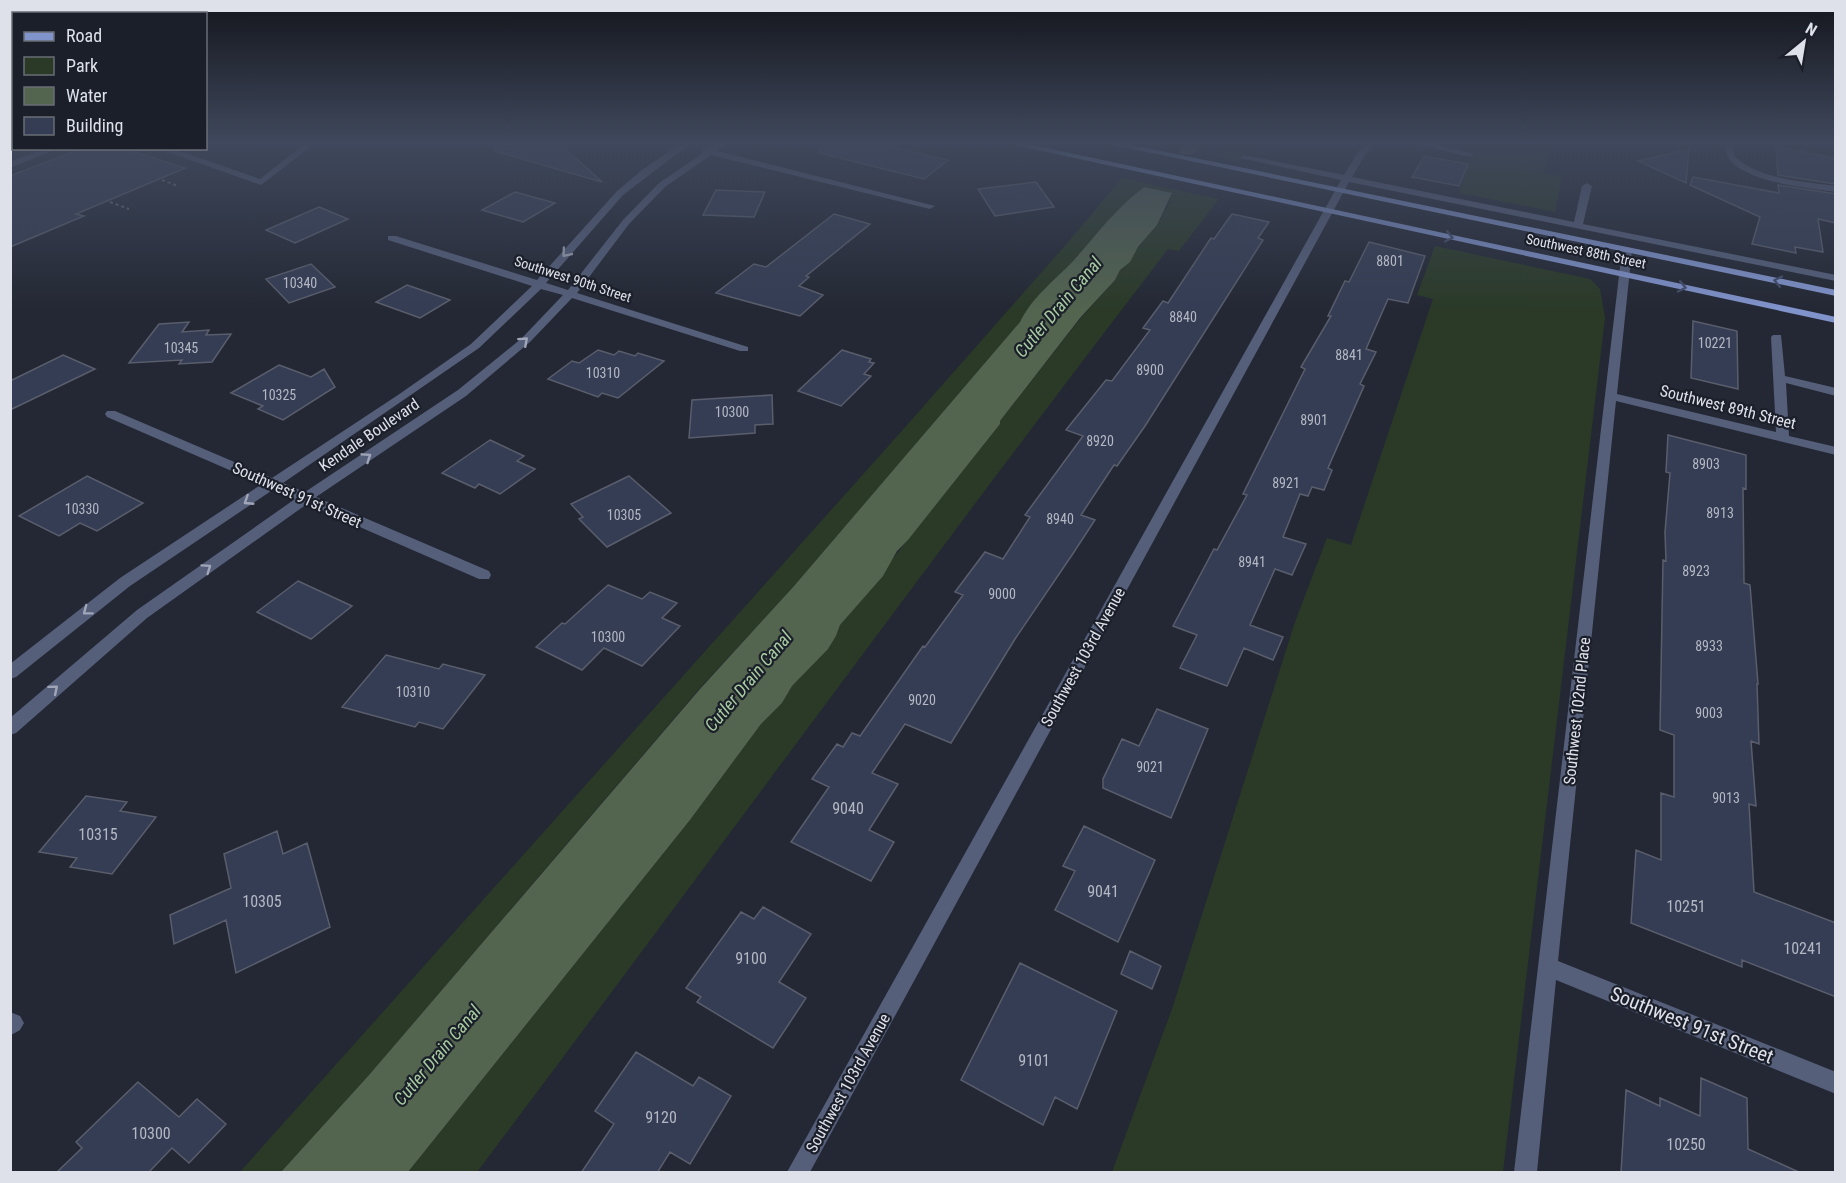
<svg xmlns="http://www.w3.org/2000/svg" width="1846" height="1183" font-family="'Roboto Condensed',sans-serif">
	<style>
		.green { fill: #2a3a27 }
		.water { fill: #53644f }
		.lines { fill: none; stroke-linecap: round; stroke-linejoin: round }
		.canal { fill: #53644f; fill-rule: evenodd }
		.building { fill: #353d54; stroke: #5a5e6c; stroke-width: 1.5 }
		.path { stroke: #6c707a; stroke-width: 2; stroke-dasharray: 3 3; stroke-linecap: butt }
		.minor { fill: #555f7a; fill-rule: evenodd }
		.major { fill: #8093cb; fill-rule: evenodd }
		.oneway { stroke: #434d6a }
		.oneway2 { stroke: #a0a6b7 }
		.labels { text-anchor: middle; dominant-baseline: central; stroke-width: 4.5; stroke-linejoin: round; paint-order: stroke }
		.far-street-label { font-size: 14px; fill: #dee1e9; stroke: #1b1f2a }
		.number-label { font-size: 14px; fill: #b4b8c4 }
		.street-label { font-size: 16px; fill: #dee1e9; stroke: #1b1f2a }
		.near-number-label { font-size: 16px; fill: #b4b8c4 }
		.water-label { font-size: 18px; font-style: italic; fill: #a7ca9f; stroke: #1b1f2a }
		.near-street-label { font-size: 20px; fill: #dee1e9; stroke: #1b1f2a }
	</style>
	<rect width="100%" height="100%" fill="#242834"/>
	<path class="green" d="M1152,144h24l1,3 32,7 17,-10h29l-15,18z
		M1465,144h87l-9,29 19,4 -7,35 -96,-19 15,-47z
		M1122,178l97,21 -40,52 -11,-2c-234,305 -460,616 -691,923h-69l282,-352 71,-96 21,-21 10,-17 44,-50 4,-11 160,-201v-3l80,-102 35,-39 5,-10 37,-45 12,-22 1,-8 -26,-8c-27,20 -47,47 -70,73 -19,20 -42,37 -54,62l-226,264 -94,102 -331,387 -88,97h-41l660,-739 163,-185z
		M1435,246l155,33 10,10 5,29 -102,854h-391l60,-163 123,-387 32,-84 24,7 82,-246 -16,-4z"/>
	<path class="water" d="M1144,187l28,6 -15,32 -19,22 -8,15 -10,8 -5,10 -35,38 -80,103v3l-92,116 -11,11 -14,25 -43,49 -4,11 -8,13 -36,37 -10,17 -21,21 -71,96 -282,352h-127l88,-97 331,-386 94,-103 226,-264c12,-25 35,-42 54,-62 23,-26 43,-53 70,-73z"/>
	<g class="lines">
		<path class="canal" d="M1183,144h20c-6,9 -11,12 -22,10l-2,-4z"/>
	</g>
	<path class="building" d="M495,144h65l42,38 -108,-31z
		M820,144h60l68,16 -24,19 -105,-26z
		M1776,147l60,11v26l-58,-9z
		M83,148h40l62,20 -109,46 8,2 -74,31v-71z
		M1689,149l-3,34 -48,-22z
		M1424,156l44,8 -9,22 -47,-9z
		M1693,177l86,16 -1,-8 58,9v29l-18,-4 5,33 -28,-5 1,6 -44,-9 8,-27 -70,-32z
		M1036,182l18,25 -59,9 -17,-27z
		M716,190l49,2 -11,25 -51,-2z
		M515,192l40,11 -32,19 -41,-12z
		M319,207l29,12 -53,24 -29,-13z
		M834,214l36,10 -64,52 3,1 -10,9 24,9 -23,21 -84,-23 38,-29 12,3z
		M1232,214l37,8 -11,16 5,2 -118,186 -28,40 -3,-1 -33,50 14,5 -23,35 -57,84 -64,104 -46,-19 -33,49 26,11 -29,46 25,12 -23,39 -80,-39 38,-55 -17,-8 25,-35 6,3 9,-14 8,3 63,-90 2,1 38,-52 -8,-3 30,-40 18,7 27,-42 -5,-2 58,-79 -17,-6 40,-50 6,1 38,-51 -7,-2 20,-27 5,2 43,-65 3,1z
		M1369,242l56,14 -17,47 -20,-4 -22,50 10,3 -16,32 4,2 -36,82 4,2 -8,20 -12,-3 -4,9 -8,-2 -17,43 23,7 -14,31 -17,-6 -25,56 33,12 -10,23 -29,-12 -17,38 -47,-18 17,-33 -24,-9 41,-77 3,1 30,-55 -4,-1 62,-125 -4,-2 30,-51h-3l17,-35 4,1z
		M311,264l24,23 -46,16 -23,-24z
		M407,285l43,15 -30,18 -44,-16z
		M1693,321l44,10 1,58 -47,-11z
		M189,322l-7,10 27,-2 -3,5 25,-1 -19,28 -33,2 3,-4 -53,3 30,-39z
		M598,350l16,5 5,-4 16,5 3,-3 26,8 -46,37 -16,-5 -4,4 -50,-18 24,-18 7,2z
		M842,350l29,9 -2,3 5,1 -10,11 7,2 -30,30 -43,-15z
		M63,355l32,14 -85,41v-29z
		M279,365l32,12 13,-8 11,18 -52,33 -25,-11 5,-3 -32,-13z
		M772,395l1,29 -18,1v8l-66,5 3,-38z
		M1668,435l78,20v34l-3,-1 1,95 6,2 8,99h-1l2,60 -8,-3 5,65 -7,-2 5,88 82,31v74l-94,-37v7l-111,-44 5,-73 25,10v-67l13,4v-62l-14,-5 3,-170 3,1 -1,-29 5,-59 -4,-1z
		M490,440l34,16 -7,5 18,8 -35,25 -21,-10 -4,4 -33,-15z
		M87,476l56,27 -46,28 -17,-8 -21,13 -40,-20z
		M629,476l42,37 -64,34 -28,-28 4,-2 -12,-13z
		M298,581l54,25 -41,33 -54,-27z
		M608,585l34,14 8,-7 27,11 -15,15 18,8 -38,40 -38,-18 -22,22 -46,-23 26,-24 3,1z
		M386,655l53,14 4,-5 42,11 -42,54 -24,-7 -4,5 -73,-20z
		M1157,709l51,20 -37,89 -68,-30v-9l19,-40 17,7z
		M86,796l41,6 -7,9 36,6 -44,57 -42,-7 7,-9 -38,-6z
		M1084,826l71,34 -37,82 -63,-32 20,-39 -12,-5z
		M277,831l6,23 24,-11 23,84 -94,46 -10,-53 -52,24 -4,-29 61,-27 -7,-34z
		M763,907l48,27 -32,48 27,16 -33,50 -76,-46 4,-5 -15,-9 55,-76 13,7z
		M1130,951l31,15 -9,23 -31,-15z
		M1020,963l97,48 -40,98 -22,-12 -12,28 -82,-45z
		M636,1052l57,34 6,-9 32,19 -41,68 -20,-12 -13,21h-76l33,-49 -19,-13z
		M1701,1078l46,20 1,51 53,24h-180l5,-83 34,16v-8l40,18z
		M138,1082l41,35 18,-18 29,25 -37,39 -17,-15 -24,25h-92l26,-25 -6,-6z"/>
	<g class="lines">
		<path class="path" d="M162,180l16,6
			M110,202l19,7"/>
		<path class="minor" d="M304,144h10l-53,41 -104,-37h14l89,31z
			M680,144h10l-67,51 -77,88 22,7 55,-70 36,-37 44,-30v-4l12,-5h10l-8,7 218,55 -5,3 -219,-54 -46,32 -36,37 -52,69 171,54v4h-8l-168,-53 -42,44 -64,54 -150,101 173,74 2,4 -2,4h-10l-172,-75 -160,114 -131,115 -6,2v-17l127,-108 158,-111 -21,-10 -144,97 -114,91 -6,2v-15l110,-86 142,-94 -155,-67 -2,-3 2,-3h8l157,67 126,-83 73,-51 61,-58 -144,-46v-4h8l141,44 80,-89 25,-21zM541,289l22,6 -41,43 -64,52 -153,102 -22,-9 196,-135z
			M1366,144h9l-10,11 -13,22 222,45 8,-36 5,-3 5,3 -9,38 253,51v6l-487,-99 -539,990h-23l554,-992 -101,-22 4,-3 100,20 14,-23z
			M1416,144h19l39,10 -4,3z
			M1725,144h8l1,12c26,24 68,25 102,30v6c-29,-5 -113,-10 -111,-48z
			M46,148h13l-49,20v-6z
			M1627,247l5,3 -15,144 159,38 -5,-95 2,-2h8l4,41 51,12v8l-50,-13 3,53 47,11v8l-220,-54 -58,560 278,111v22l-280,-114 -19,192h-23l108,-922z
			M10,1012l10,4 4,7 -4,7 -7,4 -3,-1z"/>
		<path class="major" d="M1010,144h18l808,173v6z
			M1109,144h18l709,146v6z"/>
	</g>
	<defs><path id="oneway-chevron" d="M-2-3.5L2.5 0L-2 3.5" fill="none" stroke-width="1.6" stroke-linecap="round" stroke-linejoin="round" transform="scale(1.5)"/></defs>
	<g class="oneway">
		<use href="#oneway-chevron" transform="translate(1449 237) rotate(12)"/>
		<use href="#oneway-chevron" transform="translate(1778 281) rotate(-168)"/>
		<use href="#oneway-chevron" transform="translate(1682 287) rotate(12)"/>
	</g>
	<g class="oneway2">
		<use href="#oneway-chevron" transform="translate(566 253) rotate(130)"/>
		<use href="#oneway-chevron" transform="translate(524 341) rotate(-42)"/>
		<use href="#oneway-chevron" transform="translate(367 457) rotate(-34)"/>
		<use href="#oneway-chevron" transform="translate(248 501) rotate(147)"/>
		<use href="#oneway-chevron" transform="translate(207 568) rotate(-35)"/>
		<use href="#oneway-chevron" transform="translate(87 611) rotate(143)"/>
		<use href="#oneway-chevron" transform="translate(54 689) rotate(-40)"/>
	</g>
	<linearGradient id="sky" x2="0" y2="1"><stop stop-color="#14161d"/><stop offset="0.46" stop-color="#3f485c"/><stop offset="1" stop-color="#3f485c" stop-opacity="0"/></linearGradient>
	<rect width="1846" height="310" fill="url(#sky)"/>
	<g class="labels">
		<g class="far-street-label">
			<text transform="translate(1586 251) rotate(12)">Southwest 88th Street</text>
			<text transform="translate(573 279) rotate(18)">Southwest 90th Street</text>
		</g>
		<g class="number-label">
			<text x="1390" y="261">8801</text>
			<text x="300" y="283">10340</text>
			<text x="1183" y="317">8840</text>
			<text x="1715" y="343">10221</text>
			<text x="181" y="348">10345</text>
			<text x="1349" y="355">8841</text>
			<text x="1150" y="370">8900</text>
			<text x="603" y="373">10310</text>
			<text x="279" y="395">10325</text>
			<text x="732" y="412">10300</text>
			<text x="1314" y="420">8901</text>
			<text x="1100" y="441">8920</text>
			<text x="1706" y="464">8903</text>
			<text x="1286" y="483">8921</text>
			<text x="82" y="509">10330</text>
			<text x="1720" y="513">8913</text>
			<text x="624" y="515">10305</text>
			<text x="1060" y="519">8940</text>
			<text x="1252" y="562">8941</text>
			<text x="1696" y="571">8923</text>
			<text x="1002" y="594">9000</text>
			<text x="608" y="637">10300</text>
			<text x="1709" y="646">8933</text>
			<text x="413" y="692">10310</text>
			<text x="922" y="700">9020</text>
			<text x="1709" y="713">9003</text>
			<text x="1150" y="767">9021</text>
			<text x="1726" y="798">9013</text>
		</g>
		<g class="street-label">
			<text transform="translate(1728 407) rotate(14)">Southwest 89th Street</text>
			<text transform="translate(369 435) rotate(-34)">Kendale Boulevard</text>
			<text transform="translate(297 495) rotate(24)">Southwest 91st Street</text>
			<text transform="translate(1083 657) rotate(-61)">Southwest 103rd Avenue</text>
			<text transform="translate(1577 711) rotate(-84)">Southwest 102nd Place</text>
			<text transform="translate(848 1083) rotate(-61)">Southwest 103rd Avenue</text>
		</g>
		<g class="near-number-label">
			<text x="848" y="808">9040</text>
			<text x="98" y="834">10315</text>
			<text x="1103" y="891">9041</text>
			<text x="262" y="901">10305</text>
			<text x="1686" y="906">10251</text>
			<text x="1803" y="948">10241</text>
			<text x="751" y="958">9100</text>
			<text x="1034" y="1060">9101</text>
			<text x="661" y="1117">9120</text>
			<text x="151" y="1133">10300</text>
			<text x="1686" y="1144">10250</text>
		</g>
		<g class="water-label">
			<text transform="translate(1058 307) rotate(-50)">Cutler Drain Canal</text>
			<text transform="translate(748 681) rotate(-50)">Cutler Drain Canal</text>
			<text transform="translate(437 1055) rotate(-50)">Cutler Drain Canal</text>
		</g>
		<g class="near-street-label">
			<text transform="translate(1692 1025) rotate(22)">Southwest 91st Street</text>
		</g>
	</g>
	<rect width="1846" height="1183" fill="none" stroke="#dee1e9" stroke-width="24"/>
	<rect x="12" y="12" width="195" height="138" fill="#1b1f2a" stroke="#696d76" stroke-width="1.5"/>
	<rect x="24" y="32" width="30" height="9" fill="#8093cb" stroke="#696d76" stroke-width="1.5"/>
	<text x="66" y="42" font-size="18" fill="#dee1e9">Road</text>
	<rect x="24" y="57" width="30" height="18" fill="#2a3a27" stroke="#696d76" stroke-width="1.5"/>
	<text x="66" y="72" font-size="18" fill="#dee1e9">Park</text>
	<rect x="24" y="87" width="30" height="18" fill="#53644f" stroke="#696d76" stroke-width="1.5"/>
	<text x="66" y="102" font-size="18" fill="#dee1e9">Water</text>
	<rect x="24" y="117" width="30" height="18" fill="#353d54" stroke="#696d76" stroke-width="1.5"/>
	<text x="66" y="132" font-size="18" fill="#dee1e9">Building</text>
	<g transform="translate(1804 42) rotate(30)" stroke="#1b1f2a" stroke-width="4.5" paint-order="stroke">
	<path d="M0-4.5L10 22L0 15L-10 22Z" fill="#dee1e9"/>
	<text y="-9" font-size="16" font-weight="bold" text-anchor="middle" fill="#dee1e9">N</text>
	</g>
</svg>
